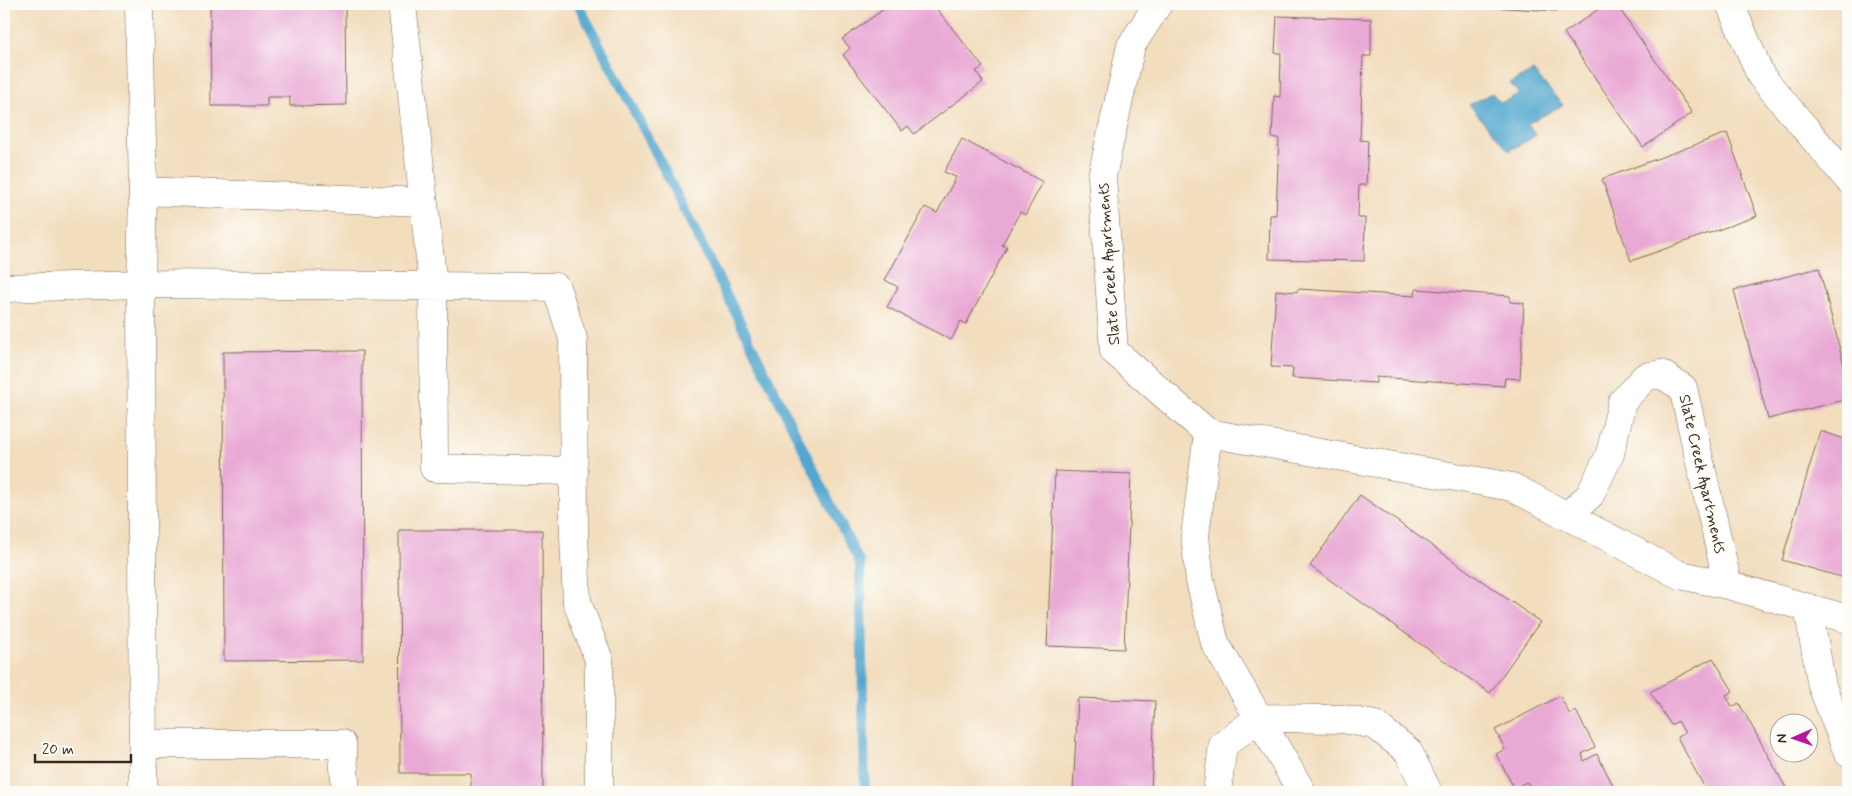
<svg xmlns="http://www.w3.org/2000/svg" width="1852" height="796" font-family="Mynerve,sans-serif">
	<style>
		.water { fill: #53a7cf; stroke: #476876 }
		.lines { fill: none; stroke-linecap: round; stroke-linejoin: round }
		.stream { stroke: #53a7cf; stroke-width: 10 }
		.building { fill: #e9a9d5 }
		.minor-casing { stroke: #7b6956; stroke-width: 29 }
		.minor { stroke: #fff; stroke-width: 28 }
		.labels { text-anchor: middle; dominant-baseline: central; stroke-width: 5; stroke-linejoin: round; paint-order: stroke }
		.street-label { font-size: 16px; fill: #3b2a1e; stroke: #fdfcf7 }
	</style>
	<rect width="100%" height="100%" fill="#fdfcf7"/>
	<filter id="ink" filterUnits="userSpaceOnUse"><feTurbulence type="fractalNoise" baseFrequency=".02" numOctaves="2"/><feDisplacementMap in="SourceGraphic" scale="10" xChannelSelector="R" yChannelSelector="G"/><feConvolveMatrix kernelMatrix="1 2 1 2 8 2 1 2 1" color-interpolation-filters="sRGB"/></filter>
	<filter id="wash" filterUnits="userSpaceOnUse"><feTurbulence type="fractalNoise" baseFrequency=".0096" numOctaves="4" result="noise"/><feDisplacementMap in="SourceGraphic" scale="20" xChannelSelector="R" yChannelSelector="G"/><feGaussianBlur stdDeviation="1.12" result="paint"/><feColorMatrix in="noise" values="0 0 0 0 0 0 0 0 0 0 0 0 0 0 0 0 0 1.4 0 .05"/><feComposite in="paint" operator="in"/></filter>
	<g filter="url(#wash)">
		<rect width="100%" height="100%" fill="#f2ddbd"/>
		<path class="water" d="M1533,71l30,34 -36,19 10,11 -28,16 -40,-46 23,-12 9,10 18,-9 -9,-11z"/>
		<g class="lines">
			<path class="stream" d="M578,4l73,139 209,420 5,229"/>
		</g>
		<g id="blocks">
			<path class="building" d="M210,4h135l1,101 -56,1v-9h-23v9h-56z
				M891,4h42l50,63 -7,4 7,11 -69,52 -6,-8 -6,5 -59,-76 7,-7 -8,-9z
				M1490,4h67v7l-67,-4z
				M1606,4h10l76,109 -49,34 -79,-114z
				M1277,16l94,3v37h-8l-3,84 8,1 -2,44h-7l-1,33h7l-1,43 -95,-2 1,-44h6l3,-77h-7l2,-42 6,1 1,-44h-6z
				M1727,133l30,83 -126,45 -29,-82z
				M962,139l81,43 -18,33 -5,-3 -18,33 5,2 -41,77 -5,-3 -10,19 -64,-33 11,-20 -13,-7 40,-73 12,6 19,-36 -12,-5z
				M1819,268l29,113v18l-80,20 -34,-129z
				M1298,289l117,7 1,-7 94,7v6l14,1 -4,76 -15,-1 -1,8 -128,-9v6l-84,-5 1,-10 -22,-1 5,-77 21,2z
				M362,351l1,309 -139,1 -1,-309z
				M1820,431l28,9v139l-66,-19z
				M1055,471l76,3 -7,175 -77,-3z
				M1360,495l180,127 -50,71 -180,-127z
				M399,530h143l1,262h-72v-19h-71z
				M1713,658l20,33 -7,4 6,12 7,-4 47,85 -8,4h-71l-30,-55 8,-4 -7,-12 -7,4 -21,-33z
				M1560,696l10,19 6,-4 19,36 -13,7 2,7 13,-7 18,35 -6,3h-86l8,-4 -4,-6 -13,6 -18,-34 9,-5 -10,-19z
				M1078,698l77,3 -4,91h-78z"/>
		</g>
	</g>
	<g filter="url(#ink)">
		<use href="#blocks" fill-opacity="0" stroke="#7b6956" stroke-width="1"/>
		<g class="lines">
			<g class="minor-casing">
				<path id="minor" d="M139,4l4,187 281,11
					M402,4l31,282 1,182 140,3
					M1158,4l-27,42 -29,130 12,175 94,82
					M1730,4l31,72 87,103
					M4,288l137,-4 2,-93
					M1567,516l23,-21 20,-41 12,-52 23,-25 16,-3 22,14 45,197
					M1808,608l14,78 26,67
					M143,744h199l4,48
					M143,792l-2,-508 415,3 17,52 1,197 3,66 22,58v132
					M1217,792l6,-47 36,-27 84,1 32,6 33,26 20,41
					M1302,792l-87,-149 -15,-62 -5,-45 13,-103 304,54 168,88 48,10 120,34"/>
			</g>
			<use href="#minor" class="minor"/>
		</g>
	</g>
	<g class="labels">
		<g class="street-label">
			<text transform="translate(1109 264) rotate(-94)">Slate Creek Apartments</text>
			<text transform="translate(1702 474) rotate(77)">Slate Creek Apartments</text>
		</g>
	</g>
	<rect width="1852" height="796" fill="none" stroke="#fdfcf7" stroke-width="20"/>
	<g transform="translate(1794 738) rotate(268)"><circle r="24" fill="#fdfcf7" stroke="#afa8a0"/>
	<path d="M0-4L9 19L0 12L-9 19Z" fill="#b5179e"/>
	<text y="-8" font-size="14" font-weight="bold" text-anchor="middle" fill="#3b2a1e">N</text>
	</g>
	<path d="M35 754v8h96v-8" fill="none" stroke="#3b2a1e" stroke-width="2.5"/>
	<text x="42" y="754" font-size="15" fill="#3b2a1e" stroke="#fdfcf7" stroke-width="4" paint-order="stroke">20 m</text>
</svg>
